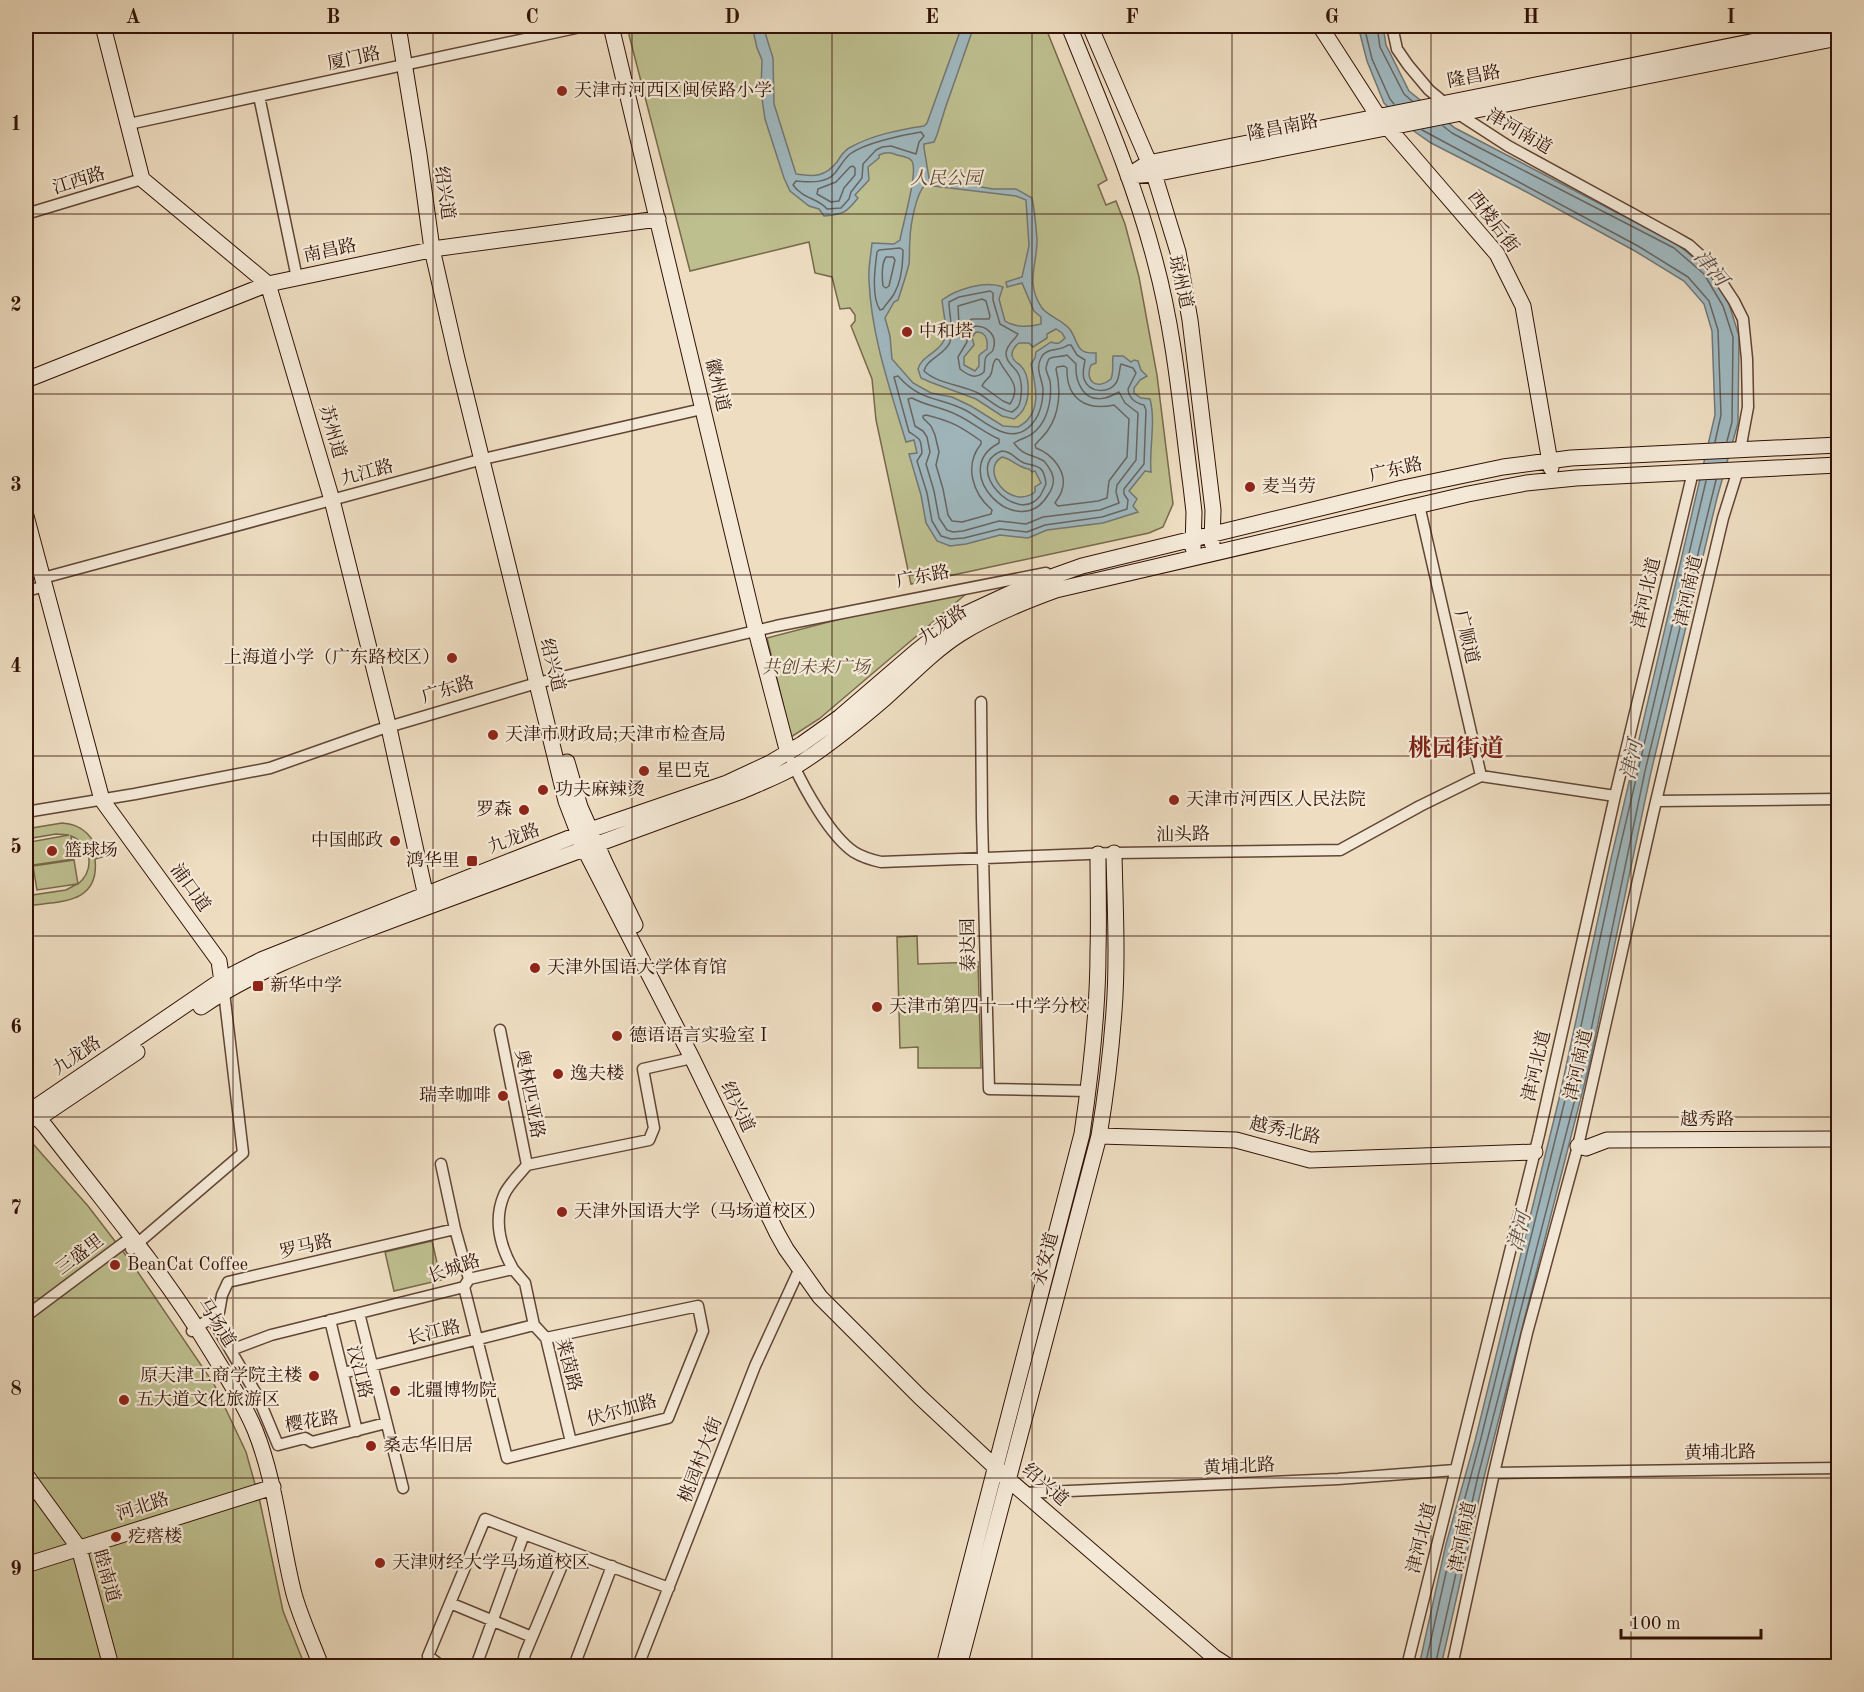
<svg xmlns="http://www.w3.org/2000/svg" width="1864" height="1692" font-family="'Old Standard TT','Noto Serif SC',serif">
	<style>
		.green { fill: #bebf8f; stroke: #78684a; stroke-width: 1.5 }
		.water { fill: #9fb8bf; stroke: #737675; stroke-width: 1.5; fill-rule: evenodd }
		.lines { fill: none; stroke-linecap: round; stroke-linejoin: round }
		.shore { stroke: #686562; stroke-width: 1.5 }
		.street-casing { stroke: #614535; stroke-width: 13 }
		.secondary-casing { stroke: #321206; stroke-width: 17 }
		.street { stroke: #f4e9d7; stroke-width: 10 }
		.secondary { stroke: #f4e9d7; stroke-width: 15 }
		.grid { fill: none; stroke: #321206; stroke-width: 1.5; stroke-opacity: 0.55 }
		.poi-dot { fill: #8f2418; stroke: #f4e9d7; stroke-width: 2 }
		.labels { text-anchor: middle; dominant-baseline: central; stroke-width: 4.5; stroke-linejoin: round; paint-order: stroke }
		.street-label { font-size: 18px; fill: #321206; stroke: #f4e9d7 }
		.poi-label { font-size: 18px; fill: #321206; stroke: #f4e9d7; text-anchor: start }
		.park-label { font-size: 18px; font-style: italic; fill: #5c462f; stroke: #f4e9d7 }
		.water-label { font-size: 20px; font-style: italic; fill: #584c47; stroke: #f4e9d7 }
		.district-label { font-size: 24px; font-weight: bold; fill: #7a1f14; stroke: #f4e9d7 }
		.neatline { fill: none; stroke: #321206; stroke-width: 2 }
		.grid-label { font-size: 20px; text-anchor: middle; font-weight: bold; fill: #321206 }
	</style>
	<rect width="100%" height="100%" fill="#eeddc1"/>
	<filter id="stains"><feTurbulence type="fractalNoise" baseFrequency=".00333" numOctaves="4"/><feColorMatrix values="0 0 0 0 .2 0 0 0 0 .09 0 0 0 0 .02 0 0 0 .5 -.17"/></filter>
	<radialGradient id="worn" r=".72"><stop offset=".6" stop-color="#630" stop-opacity="0"/><stop offset="1" stop-color="#630" stop-opacity=".3"/></radialGradient>
	<path class="green" d="M631,26h414l62,154 -9,5 8,20 10,-4 9,23 14,53 18,98 16,129 -10,23 -14,6 -210,45 -2,-8 -13,3 2,8 -15,3 -35,-164 -4,-41 -21,-53 4,-5v-6l-5,-7 -10,1 -8,-32 -17,-4 -6,-31 -119,29 -61,-236z
		M966,594l-147,125 -28,18 -24,-99 123,-32z
		M62,823c22,1 31,15 40,34l-7,2c5,46 -36,42 -69,47v-10l40,-6 11,-6 -40,6 -4,-24 41,-6 4,24c17,-14 14,-39 -7,-48l3,23 -41,6 -3,-23 39,-7 -13,-1 -30,5v-10z
		M917,936l1,28 60,-2 3,106h-63v-21l-18,1 -3,-111z
		M26,1136l62,70 43,56 83,122 32,68 14,50 23,109 22,55h-279z
		M432,1241l9,39 -47,11 -9,-39z"/>
	<path class="water" d="M752,26h11l10,32 1,46 22,70c18,3 29,3 41,-12 3,-5 7,-11 12,-14 23,-13 49,-18 75,-22l3,-3 35,-97h12l-29,83 -8,26 -3,7 -10,2v4l5,30 64,11h23l16,9c3,14 4,28 5,42 0,26 -12,43 5,68 7,9 23,13 29,23 8,13 5,23 25,22v10l-5,2c-7,16 6,26 20,14 3,-8 1,-15 2,-23h10l8,6 3,-2 4,1 3,9 6,6 -7,4 -6,8v5l7,5 9,1c6,23 -1,49 1,73l-6,-1 -16,20 8,8 -4,7 5,6 -35,11 -56,7 -19,8 -28,-3 -34,9 -16,2 -13,-5 -11,-18 -5,-28 -12,-41 8,-1 -3,-13 -8,2c-16,-53 -35,-107 -37,-162 -1,-12 2,-25 3,-37l22,1 6,-4c2,-14 20,-72 11,-80 -3,-3 -10,-4 -14,-5 -7,-3 -11,-3 -18,0v3l-11,9 1,13 -14,15 3,3c-12,15 -14,16 -34,18l-5,-7 -10,-3 -19,-15 -6,-13 -19,-59 -4,-27 1,-32 -5,-12zM925,185l91,11 10,4 3,46 -7,31 -16,5 1,5 15,-4 12,28 7,6v7c-11,3 -26,4 -36,-3l-6,-22 4,-12c-17,-7 -46,2 -61,13 1,12 6,28 2,40 -5,13 -22,15 -26,29l3,9 9,4 46,17 26,17 12,3c4,-3 8,-6 10,-11 6,-11 6,-33 -3,-42 -4,-4 -8,-4 -9,-11 0,-6 3,-9 7,-12h10l4,4 14,-9v-4l9,-5 6,4 3,5c-5,5 -7,7 -14,4l-15,10 -1,6 -4,6c5,22 12,50 -13,63l-15,-1 -32,-20 -19,-9 -21,-4 -18,-10 -21,-24 -2,-23 -5,-18 9,-16 4,-2c4,-12 8,-24 11,-36 1,-8 0,-16 1,-24 0,-13 6,-47 15,-55zM976,332c10,0 12,7 11,17 -10,8 -8,3 -8,17l-4,5 -11,-6v-8l10,-12 -2,-8zM1002,457c11,2 16,11 27,12l3,3 3,-1 6,12 -6,4v5c-25,19 -56,-22 -33,-35z
		M1358,26h25l3,19 23,46 46,37 222,116 32,26 20,34 10,32 -1,87 -21,75 -66,274 -62,294 -105,411 -43,189h-22l27,-122 29,-103 84,-342 52,-240 104,-444 -3,-84 -8,-27 -20,-23 -49,-30 -116,-63 -88,-45 -20,-14 -27,-26 -17,-42z"/>
	<g class="lines">
		<path class="shore" d="M1364,26l8,33 18,40 4,5
			M1377,26l3,21 24,47 8,7
			M1443,126l9,7 26,14 196,101 30,26 19,32 10,31 -1,85 -5,19
			M1422,130l216,116 50,31 21,24 9,29 3,85 -6,27
			M921,132l3,4 -5,6 -3,12 -25,-8 -9,1 -6,3 -13,14 -1,14 -11,14 -2,7 -8,9 -14,1c-9,-11 -24,-10 -34,-24l3,-4c13,1 30,3 39,-8 5,-6 9,-14 15,-19 15,-11 52,-19 71,-22z
			M853,166l2,2v7l-11,13 -5,13 -8,1 -14,-8 1,-5 18,-7 14,-15z
			M900,248l3,2c0,13 -2,32 -9,44 -3,5 -8,10 -11,15l-3,1c-9,-14 -5,-42 -3,-58l2,-2z
			M886,257h7l2,3 -6,26 -3,2 -3,-2c-1,-9 -2,-22 3,-29z
			M990,291l3,2v7l7,24 18,10c-4,7 -11,10 -12,19 0,10 8,13 12,20 4,8 4,15 3,23 -1,8 -2,12 -9,16 -13,-2 -22,-12 -34,-19 -16,-8 -40,-9 -54,-22 3,-13 21,-16 26,-29 4,-13 -1,-27 -1,-40l10,-5z
			M982,299l4,2 4,15 -1,3h-17l-10,6 -3,-1 -1,-18z
			M975,326c13,0 23,10 18,24 -1,3 -6,4 -7,7 -2,4 -1,11 -2,15 -9,8 -16,3 -24,-3l-2,-12 9,-15v-11z
			M1068,345h3l6,10 8,5c-1,7 -3,12 -1,19 5,14 24,15 32,4 4,-6 3,-14 5,-19l12,4 3,5 -8,16c1,10 7,14 16,16l2,5 -2,54 -20,25v5l4,6 -1,9 -25,8 -57,8 -18,7 -27,-3 -36,9 -13,1 -10,-3 -9,-15 -5,-28 -10,-32 5,-8c-1,-15 -2,-14 -13,-21l-15,-55 4,-1c24,27 41,20 69,35 19,11 44,37 65,13 8,-9 11,-23 11,-35 -1,-11 -8,-20 -2,-31 5,-11 18,-6 27,-13z
			M1067,355l9,9c-1,17 7,39 29,34 5,-1 10,-4 14,-6l6,11 13,10 -2,47 -19,25 -1,7 3,11 -19,7 -57,7 -17,7 -27,-3 -36,10 -10,1 -6,-2 -8,-12 -5,-27 -8,-27 4,-12 -3,-15 -4,-6 -8,-5 -7,-27 4,-1c13,7 23,8 36,13 18,6 33,20 51,28v4c-53,28 20,101 49,52 9,-13 6,-22 -4,-34 -12,-7 -21,-5 -30,-18 9,-6 17,-5 26,-17 9,-12 12,-30 10,-45 -1,-4 -4,-9 -4,-13 0,-1 2,-8 3,-9 3,-3 13,-2 18,-4z
			M996,359l3,1c7,16 24,24 11,44l-7,-3 -21,-15c2,-5 5,-6 8,-10 4,-6 1,-12 6,-17z
			M1064,366l3,2c-1,31 19,43 47,37l15,14 -2,38 -18,24 -2,17 -9,3 -40,5 -3,-3c2,-4 6,-8 7,-13 6,-18 -10,-36 -26,-42l-1,-3c4,-5 9,-9 13,-15 12,-17 13,-41 8,-61l1,-2z
			M926,415c25,6 34,11 55,26v3c-17,21 -9,49 11,66l-1,4 -29,8 -10,-1 -4,-6 -5,-26 -7,-24 3,-13 -4,-17 -4,-9 -8,-8v-2z
			M1002,451c12,1 12,8 22,12 14,4 20,2 22,21 -2,4 -4,9 -6,12 -23,31 -79,-30 -38,-45z
			M1425,1666l27,-120 28,-104 85,-342 52,-240 89,-379
			M1435,1666l43,-190 106,-412 61,-293 71,-291"/>
		<g class="street-casing">
			<path id="street" d="M1392,26l5,23 11,16 21,25 28,23 51,33 165,90 16,9 20,18 25,38 9,18 4,40 1,48 -8,43
				M259,96l38,182
				M129,124l456,-98
				M26,214l116,-35
				M1419,505l62,271
				M43,578l440,-119 219,-50
				M26,591l20,-5
				M981,702l1,116 7,271 100,2
				M792,762c12,26 38,74 62,90 8,5 18,8 27,10l233,-9 226,-3 80,-44 61,-30 134,20
				M1656,801l182,-2
				M26,812l109,-18 135,-26 108,-38 159,-47 239,-57 270,-53
				M500,1030l27,135
				M441,1164l14,65 14,50
				M131,1249l112,-96 -19,-161
				M513,1269l12,14 9,42 12,13 25,104
				M464,1287l43,171 161,-40 35,-87 -5,-25 -152,32
				M359,1313l44,175
				M26,1316l99,-74
				M211,1317l47,80 20,48 27,-7 7,4 74,-19
				M330,1320l27,111
				M192,1331l27,-19 3,-17 6,-13 227,-53
				M231,1350l40,-15 193,-48 5,-8 44,-10c-13,-23 -20,-48 -9,-74 4,-10 16,-21 23,-30l122,-25 5,-12 -11,-59 49,-11
				M343,1373l191,-48
				M1494,1473l344,-5
				M1024,1493l314,-14 117,-9
				M524,1534l145,54
				M450,1603l82,34
				M441,1666l-13,-10 57,-137 39,15 -48,132
				M522,1666l3,-12 43,-103
				M574,1666l38,-100
				M638,1666l117,-300 45,-98
				M1407,1666l132,-531 76,-339 78,-324
				M1452,1666l42,-193 33,-140 51,-187 75,-332 70,-296 15,-48"/>
		</g>
		<g class="secondary-casing">
			<path id="secondary" d="M103,26l39,153 126,105 64,216 57,228 38,173
				M398,26l21,128 13,95 25,110 109,442 18,47 108,210 85,175 9,16 34,48 100,100 89,83 205,177 14,9
				M611,26l145,605 32,122
				M1069,26c31,77 65,154 86,235 20,74 26,150 36,225l3,26 -1,36
				M1090,26l64,148 24,78 12,68 23,190 -1,33
				M1320,26l58,90 119,138 26,52 28,162
				M1131,174l17,-11 682,-137
				M1128,176l26,-2 684,-136
				M26,380l242,-96 172,-36 218,-29
				M26,516l76,284 117,161 4,28
				M567,762l13,45 25,56 30,62
				M201,1007c60,-41 131,-64 199,-90 114,-43 228,-84 342,-126 18,-8 37,-15 54,-25 31,-19 60,-43 88,-67 25,-22 48,-47 76,-65 30,-19 63,-32 96,-44l412,-96 58,-11 50,-5 262,-13
				M32,1112l13,14c58,75 119,147 168,228 15,25 31,49 42,76 21,52 25,109 39,164 7,25 18,48 27,72
				M26,1119l4,-8 192,-131 39,-20 252,-100 77,-30 137,-47 43,-20 32,-19 38,-27 78,-67 41,-33 67,-31 56,-20 321,-78 100,-21 68,-9 267,-13
				M26,1119l13,-1 98,-66
				M1099,1136l137,4 74,20 225,-8
				M1578,1146l8,2 21,-8 231,-1
				M26,1475l53,73 32,118
				M26,1565l247,-78
				M944,1666l138,-532c9,-61 16,-122 16,-183 1,-33 0,-65 0,-97
				M959,1666l140,-530c7,-42 12,-83 15,-125 4,-52 1,-105 0,-158"/>
		</g>
		<use href="#street" class="street"/>
		<use href="#secondary" class="secondary"/>
	</g>
	<path class="grid" d="M233,26v1640M433,26v1640M632,26v1640M832,26v1640M1032,26v1640M1232,26v1640M1431,26v1640M1631,26v1640M26,214h1812M26,394h1812M26,575h1812M26,756h1812M26,936h1812M26,1117h1812M26,1298h1812M26,1478h1812"/>
	<g class="poi-dot">
		<circle cx="562" cy="91" r="6"/>
		<circle cx="907" cy="332" r="6"/>
		<circle cx="1250" cy="487" r="6"/>
		<circle cx="452" cy="658" r="6"/>
		<circle cx="493" cy="735" r="6"/>
		<circle cx="644" cy="771" r="6"/>
		<circle cx="543" cy="790" r="6"/>
		<circle cx="1174" cy="800" r="6"/>
		<circle cx="524" cy="810" r="6"/>
		<circle cx="395" cy="841" r="6"/>
		<circle cx="52" cy="851" r="6"/>
		<rect x="466" y="855" width="12" height="12" rx="3"/>
		<circle cx="535" cy="968" r="6"/>
		<rect x="252" y="980" width="12" height="12" rx="3"/>
		<circle cx="877" cy="1007" r="6"/>
		<circle cx="617" cy="1036" r="6"/>
		<circle cx="558" cy="1074" r="6"/>
		<circle cx="503" cy="1096" r="6"/>
		<circle cx="562" cy="1212" r="6"/>
		<circle cx="115" cy="1265" r="6"/>
		<circle cx="314" cy="1376" r="6"/>
		<circle cx="395" cy="1391" r="6"/>
		<circle cx="124" cy="1400" r="6"/>
		<circle cx="371" cy="1446" r="6"/>
		<circle cx="116" cy="1537" r="6"/>
		<circle cx="380" cy="1563" r="6"/>
	</g>
	<g class="labels">
		<g class="street-label">
			<text transform="translate(354 59) rotate(-12)">厦门路</text>
			<text transform="translate(1474 77) rotate(-11)">隆昌路</text>
			<text transform="translate(1283 128) rotate(-11)">隆昌南路</text>
			<text transform="translate(1519 132) rotate(30)">津河南道</text>
			<text transform="translate(79 181) rotate(-17)">江西路</text>
			<text transform="translate(444 193) rotate(82)">绍兴道</text>
			<text transform="translate(1493 222) rotate(53)">西楼后街</text>
			<text transform="translate(330 251) rotate(-12)">南昌路</text>
			<text transform="translate(1180 282) rotate(77)">琼州道</text>
			<text transform="translate(717 385) rotate(77)">徽州道</text>
			<text transform="translate(332 432) rotate(74)">苏州道</text>
			<text transform="translate(1396 470) rotate(-13)">广东路</text>
			<text transform="translate(367 473) rotate(-15)">九江路</text>
			<text transform="translate(923 577) rotate(-11)">广东路</text>
			<text transform="translate(1689 591) rotate(-77)">津河南道</text>
			<text transform="translate(1647 593) rotate(-77)">津河北道</text>
			<text transform="translate(943 625) rotate(-35)">九龙路</text>
			<text transform="translate(1466 637) rotate(77)">广顺道</text>
			<text transform="translate(552 665) rotate(76)">绍兴道</text>
			<text transform="translate(448 690) rotate(-17)">广东路</text>
			<text transform="translate(1183 835) rotate(-1)">汕头路</text>
			<text transform="translate(514 839) rotate(-21)">九龙路</text>
			<text transform="translate(190 888) rotate(54)">浦口道</text>
			<text transform="translate(969 945) rotate(-91)">泰达园</text>
			<text transform="translate(77 1056) rotate(-34)">九龙路</text>
			<text transform="translate(1579 1065) rotate(-77)">津河南道</text>
			<text transform="translate(1537 1066) rotate(-77)">津河北道</text>
			<text transform="translate(529 1094) rotate(79)">奥林匹亚路</text>
			<text transform="translate(737 1107) rotate(64)">绍兴道</text>
			<text x="1707" y="1120">越秀路</text>
			<text transform="translate(1285 1131) rotate(12)">越秀北路</text>
			<text transform="translate(306 1247) rotate(-13)">罗马路</text>
			<text transform="translate(80 1255) rotate(-37)">三盛里</text>
			<text transform="translate(1046 1259) rotate(-75)">永安道</text>
			<text transform="translate(454 1269) rotate(-19)">长城路</text>
			<text transform="translate(216 1323) rotate(57)">马场道</text>
			<text transform="translate(434 1333) rotate(-14)">长江路</text>
			<text transform="translate(568 1365) rotate(75)">莱茵路</text>
			<text transform="translate(359 1372) rotate(76)">汉江路</text>
			<text transform="translate(622 1411) rotate(-16)">伏尔加路</text>
			<text transform="translate(312 1422) rotate(-9)">樱花路</text>
			<text transform="translate(1720 1453) rotate(-1)">黄埔北路</text>
			<text transform="translate(701 1460) rotate(-69)">桃园村大街</text>
			<text transform="translate(1239 1467) rotate(-3)">黄埔北路</text>
			<text transform="translate(1045 1485) rotate(41)">绍兴道</text>
			<text transform="translate(143 1507) rotate(-18)">河北路</text>
			<text transform="translate(1463 1537) rotate(-78)">津河南道</text>
			<text transform="translate(1422 1538) rotate(-76)">津河北道</text>
			<text transform="translate(106 1576) rotate(74)">睦南道</text>
		</g>
		<g class="poi-label">
			<text x="574" y="91">天津市河西区闽侯路小学</text>
			<text x="919" y="332">中和塔</text>
			<text x="1262" y="487">麦当劳</text>
			<text x="440" y="658" text-anchor="end">上海道小学（广东路校区）</text>
			<text x="505" y="735">天津市财政局;天津市检查局</text>
			<text x="656" y="771">星巴克</text>
			<text x="555" y="790">功夫麻辣烫</text>
			<text x="1186" y="800">天津市河西区人民法院</text>
			<text x="512" y="810" text-anchor="end">罗森</text>
			<text x="383" y="841" text-anchor="end">中国邮政</text>
			<text x="64" y="851">篮球场</text>
			<text x="460" y="861" text-anchor="end">鸿华里</text>
			<text x="547" y="968">天津外国语大学体育馆</text>
			<text x="270" y="986">新华中学</text>
			<text x="889" y="1007">天津市第四十一中学分校</text>
			<text x="629" y="1036">德语语言实验室 I</text>
			<text x="570" y="1074">逸夫楼</text>
			<text x="491" y="1096" text-anchor="end">瑞幸咖啡</text>
			<text x="574" y="1212">天津外国语大学（马场道校区）</text>
			<text x="127" y="1265">BeanCat Coffee</text>
			<text x="302" y="1376" text-anchor="end">原天津工商学院主楼</text>
			<text x="407" y="1391">北疆博物院</text>
			<text x="136" y="1400">五大道文化旅游区</text>
			<text x="383" y="1446">桑志华旧居</text>
			<text x="128" y="1537">疙瘩楼</text>
			<text x="392" y="1563">天津财经大学马场道校区</text>
		</g>
		<g class="park-label">
			<text x="946" y="179">人民公园</text>
			<text x="816" y="668">共创未来广场</text>
		</g>
		<g class="water-label">
			<text transform="translate(1710 269) rotate(50)">津河</text>
			<text transform="translate(1633 760) rotate(-78)">津河</text>
			<text transform="translate(1521 1232) rotate(-76)">津河</text>
		</g>
		<g class="district-label">
			<text x="1456" y="750">桃园街道</text>
		</g>
	</g>
	<rect width="1864" height="1692" fill="none" stroke="#eeddc1" stroke-width="66"/>
	<path d="M1621 1629v9h140v-9" fill="none" stroke="#321206" stroke-width="3"/>
	<text x="1630" y="1629" font-size="18" fill="#321206" stroke="#f4e9d7" stroke-width="4.5" paint-order="stroke">100 m</text>
	<rect x="33" y="33" width="1798" height="1626" class="neatline"/>
	<g class="grid-label">
		<text x="133" y="23">A</text>
		<text x="333" y="23">B</text>
		<text x="532" y="23">C</text>
		<text x="732" y="23">D</text>
		<text x="932" y="23">E</text>
		<text x="1132" y="23">F</text>
		<text x="1332" y="23">G</text>
		<text x="1531" y="23">H</text>
		<text x="1731" y="23">I</text>
		<text x="16" y="130">1</text>
		<text x="16" y="311">2</text>
		<text x="16" y="491">3</text>
		<text x="16" y="672">4</text>
		<text x="16" y="853">5</text>
		<text x="16" y="1033">6</text>
		<text x="16" y="1214">7</text>
		<text x="16" y="1395">8</text>
		<text x="16" y="1575">9</text>
	</g>
	<rect width="100%" height="100%" filter="url(#stains)"/>
	<rect width="100%" height="100%" fill="url(#worn)"/>
</svg>
